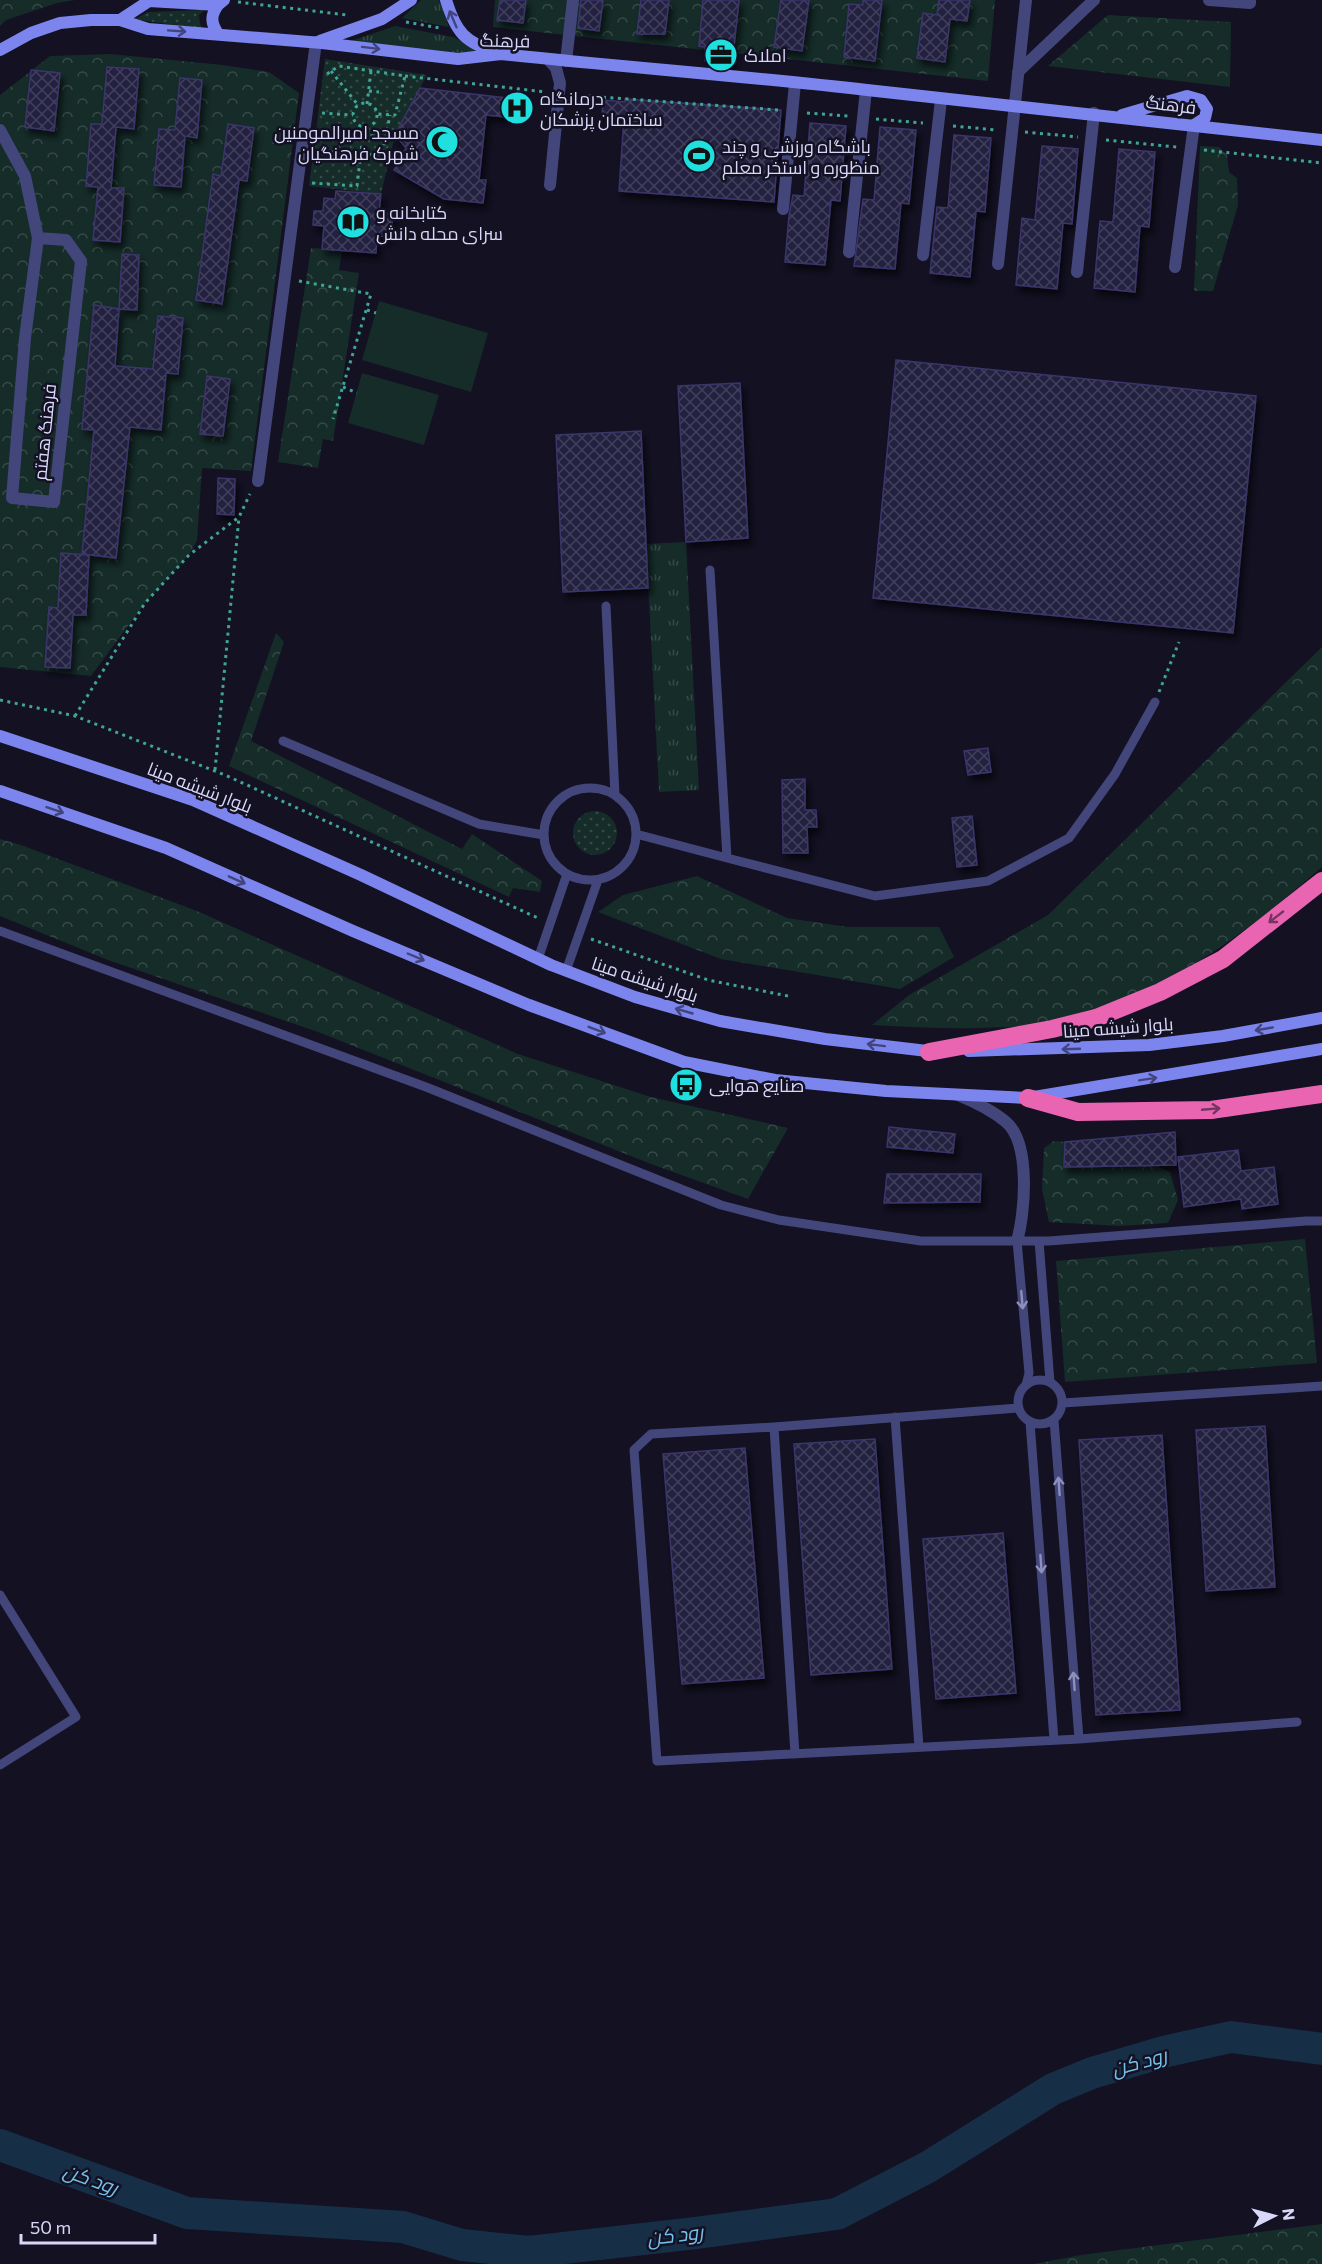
<svg xmlns="http://www.w3.org/2000/svg" width="1322" height="2264" font-family="Commissioner,Cairo,sans-serif">
	<style>
		.grass { fill: url(#grass-tufts) }
		.forest { fill: url(#forest-crowns) }
		.park { fill: url(#park-dots) }
		.pitch { fill: #152c29 }
		.lines { fill: none; stroke-linecap: round; stroke-linejoin: round }
		.river { stroke: #172e47; stroke-width: 32 }
		.building { fill: url(#building-cross-hatch); stroke: #3a356a; stroke-width: 1.5; filter: url(#shadow) }
		.path { stroke: #3fa696; stroke-width: 3; stroke-dasharray: 3 4.5; stroke-linecap: butt }
		.lane { stroke: #43467b; stroke-width: 9 }
		.street { stroke: #43467b; stroke-width: 12 }
		.secondary { stroke: #7c85ed; stroke-width: 12 }
		.highway { stroke: #e964b1; stroke-width: 18 }
		.oneway { stroke: #42457d }
		.oneway2 { stroke: #733662 }
		.oneway3 { stroke: #8e8fba }
		.labels { text-anchor: middle; dominant-baseline: central; stroke-width: 5; stroke-linejoin: round; paint-order: stroke }
		.street-label { font-size: 18px; fill: #d9d8fa; stroke: #131122 }
		.poi-label { font-size: 18px; fill: #d9d8fa; stroke: #131122; text-anchor: start }
		.water-label { font-size: 20px; font-style: italic; fill: #74c0ec; stroke: #131122 }
	</style>
	<defs>
		<pattern id="grass-tufts" width="24" height="20" patternUnits="userSpaceOnUse" patternTransform="scale(1.5)"><rect width="24" height="20" fill="#152c29"/><path d="M3 7l-1-3M5 7V3M7 7l1-3M15 17l-1-3M17 17v-4M19 17l1-3" fill="none" stroke="#364a49"/></pattern>
		<pattern id="forest-crowns" width="20" height="18" patternUnits="userSpaceOnUse" patternTransform="scale(1.5)"><rect width="20" height="18" fill="#152c29"/><path d="M2 6a3 3 0 1 1 6 0M12 15a3 3 0 1 1 6 0" fill="none" stroke="#364a49"/></pattern>
		<pattern id="park-dots" width="8" height="8" patternUnits="userSpaceOnUse" patternTransform="scale(1.5)"><rect width="8" height="8" fill="#152c29"/><path d="M2 2h.1M6 6h.1" fill="none" stroke="#364a49" stroke-width="1.8" stroke-linecap="round"/></pattern>
		<pattern id="building-cross-hatch" width="8" height="8" patternUnits="userSpaceOnUse" patternTransform="scale(1.5)"><rect width="8" height="8" fill="#232041"/><path d="M0 0l8 8M0 8l8-8" fill="none" stroke="#42405d"/></pattern>
		<filter id="shadow"><feDropShadow dx="3.5" dy="6" stdDeviation="3" flood-color="#0009"/></filter>
	</defs>
	<rect width="100%" height="100%" fill="#131122"/>
	<path class="grass" d="M421,0h18l10,27 -47,-9z
		M395,26l58,11 30,15 -37,1 -98,-11z
		M686,542l13,248 -40,2 -13,-248z"/>
	<path class="forest" d="M0,0h75l-18,3 -51,17 -6,6z
		M495,0h500l-7,81 -495,-54z
		M1108,15l123,7 -1,65 -182,-21z
		M110,54l113,11 46,7 30,21 -48,378 -49,-3 -5,72 -8,15 -44,48 -54,73 -91,-9v-572l50,-39z
		M1200,146l19,1 8,8 2,17 8,6 1,27 -25,86h-19z
		M311,248l31,2 -3,20 20,3 -26,168 -10,-2 -5,29 -40,-6z
		M276,633l8,9 -33,99 211,108 10,-15 70,47 -2,11 -27,-4 -4,9 -280,-131z
		M1322,647v220c-92,80 -172,138 -295,159 -15,2 -31,1 -46,2 -36,1 -72,-1 -109,-3l37,-30 139,-80z
		M0,839l21,6 176,66 321,143 133,43 137,31 -40,71 -97,-35 -333,-132 -210,-72 -108,-44z
		M697,876l90,42 61,9h91l15,30 -54,32 -179,-30 -123,-47 25,-17z
		M1054,1141l11,1 -1,25 90,-2 16,7 8,28 -10,23 -48,3 -71,-4 -7,-33 2,-41z
		M1305,1239l12,124 -252,19 -9,-121z
		M1322,2224v40h-288l47,-9z"/>
	<path class="park" d="M204,10l-5,5 1,9 4,6 -69,-11 13,-7z
		M325,59l102,16 -32,60 -14,59 -72,-8z
		M573 833a22 22 0 1 1 44 0a22 22 0 1 1-44 0Z"/>
	<path class="pitch" d="M379,301l109,32 -17,59 -109,-32z
		M362,373l77,22 -15,50 -76,-22z"/>
	<g class="lines">
		<path class="river" d="M0,2145l187,68 216,14 59,18 67,7 167,-19 141,-19 91,-47 125,-78 39,-16 71,-21 68,-15 91,12"/>
	</g>
	<path class="building" d="M500,0h26l-3,23 -26,-3z
		M581,0h22l-4,31 -21,-3z
		M641,0h28l-4,34h-28z
		M703,0h36l-7,65 -27,-4v-14l-6,-1z
		M781,0h28l-7,51 -28,-4z
		M863,0h19l-7,61 -31,-4 5,-53 14,1z
		M939,0h31l-3,21 -17,-2 -5,43 -28,-4 6,-45 14,2z
		M107,67l32,2 -5,60 -18,-2 -5,61h13l-4,54 -27,-2 5,-53 -12,-1 5,-62h11z
		M31,70l29,3 -6,58 -29,-4z
		M180,78l22,2 -5,58 -12,-2 -4,51 -27,-2 5,-56 16,1z
		M420,88l87,10 -2,19 -19,-2 -7,65h7l-3,23 -39,-4 -50,-29 12,-22 -11,-13z
		M625,99l156,11 -7,92 -155,-11 5,-74 -22,-2 1,-15 22,2z
		M810,123l36,3 -6,75 -9,-1 -6,65 -40,-3 4,-47 4,-20 11,1z
		M228,124l26,4 -7,53 -8,-1 -17,124 -26,-4 17,-126 8,2z
		M880,127l36,3 -7,74 -8,-1 -6,66 -41,-3 9,-67 11,1z
		M954,135l37,3 -6,74 -9,-1 -6,66 -40,-4 7,-66 11,1z
		M1042,146l36,3 -6,75 -9,-1 -6,66 -41,-4 6,-67 13,2z
		M1119,149l36,3 -6,75 -9,-1 -5,66 -41,-4 6,-67 13,1z
		M336,191l45,3 -2,19 14,1 -2,23 -14,-1 -1,17 -54,-4 2,-23 -11,-1 1,-14h9l1,-13 11,1z
		M122,254l17,1 -2,55 -18,-1z
		M94,305l25,4 -4,57 38,3 5,-53 25,2 -5,56 -12,-1 -5,57 -31,-3 -14,131 -34,-4 12,-124 -12,-1z
		M896,360l360,36 -23,237 -360,-35z
		M207,376l23,3 -7,57 -23,-2z
		M740,383l8,155 -62,4 -8,-156z
		M641,431l7,157 -85,4 -7,-157z
		M218,478l17,1 -1,36 -17,-1z
		M61,553l28,2 -3,60h-13l-3,53 -25,-1 4,-60 9,1z
		M988,748l3,24 -23,3 -4,-24z
		M805,779v31h11l1,17h-10l1,26h-25l-1,-73z
		M972,816l5,49 -20,2 -5,-49z
		M889,1127l66,7 -2,19 -66,-6z
		M1175,1132l1,33 -112,2 1,-25z
		M1238,1150l3,21 33,-4 4,37 -36,5 -1,-10 -57,8 -6,-50z
		M887,1174h94l-1,28 -96,1z
		M1265,1426l10,161 -69,4 -10,-161z
		M1162,1435l18,275 -84,5 -17,-275z
		M875,1439l17,230 -81,6 -17,-231z
		M745,1448l19,230 -82,6 -19,-230z
		M1003,1533l13,160 -80,6 -13,-160z"/>
	<g class="lines">
		<path class="path" d="M238,2l109,13
			M406,22l34,6
			M331,71l27,34
			M327,74l12,-8 66,10 -10,39 -18,-1
			M405,76l141,16
			M369,91l10,1
			M573,95l206,15
			M353 115a12 12 0 1 1 24 0a12 12 0 1 1-24 0Z
			M367,104l4,-33
			M322,113l31,2
			M807,113l41,3
			M876,119l47,4
			M953,126l44,4
			M1025,132l53,5
			M363,135l22,2
			M1106,140l71,7
			M1204,150l118,13
			M317,151l65,4 8,-40
			M312,183l45,3 7,-59
			M299,281l72,13 -38,125
			M367,310l9,3
			M343,387l14,6
			M1159,692l20,-50
			M0,700l75,16 150,59 313,143
			M75,716l70,-113 44,-48 50,-38 11,-23
			M215,770l24,-253
			M591,939l117,41 80,16"/>
		<path class="lane" d="M606,606l9,189
			M283,741l196,83 65,11
			M544 834a46 46 0 1 1 92 0a46 46 0 1 1-92 0Z
			M636,834l91,24 -17,-288
			M727,858l148,38 113,-15 81,-43 46,-64 40,-72
			M0,931l426,156 295,118 58,15 142,21h128l257,-20h16
			M538,959l29,-85
			M566,971l32,-91
			M1017,1241l12,132 -3,12
			M1039,1241l11,141
			M1018 1402a22 22 0 1 1 44 0a22 22 0 1 1-44 0Z
			M1063,1403l259,-17
			M1019,1408l-245,19 -123,7 -17,16 23,311 422,-22 218,-17
			M895,1417l24,330
			M1054,1420l25,319
			M1030,1422l24,318
			M774,1427l21,327
			M0,1595l76,122 -76,48"/>
		<path class="street" d="M1209,0l41,3v-3
			M548,59l8,9 4,15 -10,102
			M566,61l7,-61
			M1018,72l76,-72
			M0,130l25,46 13,62 -13,100 -13,160 42,4 27,-241 -15,-21 -28,-2
			M783,209l12,-126
			M849,252l17,-162
			M923,255l18,-155
			M998,264l28,-264
			M1175,267l19,-142
			M1077,272l17,-159
			M258,481l58,-439
			M958,1095c17,7 34,15 48,27 25,21 19,91 11,119"/>
		<path class="secondary" d="M446,0c10,33 19,42 51,53
			M120,20l29,-19 69,4 6,-5
			M218,34c-7,-11 -8,-18 0,-29
			M320,41l62,-22 29,-19
			M0,50l31,-17 29,-10 31,-3h29l28,9 174,14 136,16 43,-5c121,13 244,22 366,36 151,18 303,32 455,50
			M1122,115l65,-19 14,4 6,9 -2,9 -11,7
			M0,736l193,64 168,75 190,90 84,32 85,24 105,18 111,13
			M0,791l166,57 187,83 176,74 155,57 91,18 111,11 142,7 294,-49
			M969,1051l180,-6 74,-9 99,-18"/>
		<path class="highway" d="M929,1052l123,-23 44,-11 64,-26 63,-33 99,-78
			M1028,1098l50,14 133,-2 111,-16"/>
	</g>
	<defs><path id="oneway-shaft" d="M-6 0H5M1.5-3L5.5 0L1.5 3" fill="none" stroke-width="1.6" stroke-linecap="round" stroke-linejoin="round" transform="scale(1.5)"/></defs>
	<g class="oneway">
		<use href="#oneway-shaft" transform="translate(453 19) rotate(-113)"/>
		<use href="#oneway-shaft" transform="translate(177 31) rotate(4)"/>
		<use href="#oneway-shaft" transform="translate(371 48) rotate(7)"/>
		<use href="#oneway-shaft" transform="translate(55 810) rotate(19)"/>
		<use href="#oneway-shaft" transform="translate(237 880) rotate(24)"/>
		<use href="#oneway-shaft" transform="translate(416 957) rotate(23)"/>
		<use href="#oneway-shaft" transform="translate(684 1011) rotate(-164)"/>
		<use href="#oneway-shaft" transform="translate(1264 1029) rotate(170)"/>
		<use href="#oneway-shaft" transform="translate(597 1030) rotate(21)"/>
		<use href="#oneway-shaft" transform="translate(876 1045) rotate(-173)"/>
		<use href="#oneway-shaft" transform="translate(1071 1049) rotate(178)"/>
		<use href="#oneway-shaft" transform="translate(1148 1079) rotate(-9)"/>
	</g>
	<g class="oneway2">
		<use href="#oneway-shaft" transform="translate(1276 917) rotate(142)"/>
		<use href="#oneway-shaft" transform="translate(1211 1109) rotate(-5)"/>
	</g>
	<g class="oneway3">
		<use href="#oneway-shaft" transform="translate(1022 1300) rotate(85)"/>
		<use href="#oneway-shaft" transform="translate(1059 1486) rotate(-94)"/>
		<use href="#oneway-shaft" transform="translate(1041 1564) rotate(86)"/>
		<use href="#oneway-shaft" transform="translate(1074 1681) rotate(-94)"/>
	</g>
	<defs>
		<g id="office-disc" transform="scale(1.725)"><circle r="9.5" fill="#1fdfdf" stroke="#131122"/><path d="M-6-3h4V-5.5h4V-3h4V5H-6ZM-1-4.5V-3h2v-1.5ZM-6 0V1H6V0Z" fill="#111"/></g>
		<g id="hospital-disc" transform="scale(1.725)"><circle r="9.5" fill="#1fdfdf" stroke="#131122"/><path d="M-5-5h3v3.5h4V-5h3V5h-3V1.5h-4V5h-3Z" fill="#111"/></g>
		<g id="mosque-disc" transform="scale(1.725)"><circle r="9.5" fill="#1fdfdf" stroke="#131122"/><path d="M3.5-4.9A6 6 0 1 0 3.5 4.9A5 5 0 1 1 3.5-4.9Z" fill="#111"/></g>
		<g id="stadium-disc" transform="scale(1.725)"><circle r="9.5" fill="#1fdfdf" stroke="#131122"/><path d="M0-5a6.5 5 0 1 0 0 10a6.5 5 0 1 0 0-10ZM-3.5-1.8h7v3.6h-7Z" fill="#111"/></g>
		<g id="library-disc" transform="scale(1.725)"><circle r="9.5" fill="#1fdfdf" stroke="#131122"/><path d="M-6-4Q-3-5.5-.7-3.5V5Q-3 3-6 4ZM6-4Q3-5.5 .7-3.5V5Q3 3 6 4Z" fill="#111"/></g>
		<g id="bus-disc" transform="scale(1.725)"><circle r="9.5" fill="#1fdfdf" stroke="#131122"/><path d="M-5-6H5V4H4V6H2V4H-2V6H-4V4H-5ZM-3.5-4V0h7V-4ZM-3.5 1.2v1.5H-2V1.2ZM2 1.2v1.5H3.5V1.2Z" fill="#111"/></g>
	</defs>
	<g fill-rule="evenodd">
		<use href="#office-disc" x="721" y="55"/>
		<use href="#hospital-disc" x="517" y="108"/>
		<use href="#mosque-disc" x="442" y="142"/>
		<use href="#stadium-disc" x="699" y="156"/>
		<use href="#library-disc" x="353" y="222"/>
		<use href="#bus-disc" x="686" y="1085"/>
	</g>
	<g class="labels">
		<g class="street-label">
			<text transform="translate(505 40) rotate(1)">فرهنگ</text>
			<text transform="translate(1171 104) rotate(7)">فرهنگ</text>
			<text transform="translate(44 432) rotate(-84)">فرهنگ هفتم</text>
			<text transform="translate(200 787) rotate(21)">بلوار شیشه مینا</text>
			<text transform="translate(645 979) rotate(18)">بلوار شیشه مینا</text>
			<text transform="translate(1118 1027) rotate(-4)">بلوار شیشه مینا</text>
		</g>
		<g class="poi-label">
			<text x="744" y="55">املاک</text>
			<text x="540" y="98">درمانگاه<tspan x="540" dy="21">ساختمان پزشکان</tspan></text>
			<text x="419" y="132" text-anchor="end">مسجد امیرالمومنین<tspan x="419" dy="21">شهرک فرهنگیان</tspan></text>
			<text x="722" y="146">باشگاه ورزشی و چند<tspan x="722" dy="21">منظوره و استخر معلم</tspan></text>
			<text x="376" y="212">کتابخانه و<tspan x="376" dy="21">سرای محله دانش</tspan></text>
			<text x="709" y="1085">صنایع هوایی</text>
		</g>
		<g class="water-label">
			<text transform="translate(1139 2061) rotate(-15)">رود کن</text>
			<text transform="translate(91 2178) rotate(20)">رود کن</text>
			<text transform="translate(675 2234) rotate(-7)">رود کن</text>
		</g>
	</g>
	<g transform="translate(1274 2216) rotate(84)" stroke="#131122" stroke-width="4.5" paint-order="stroke">
	<path d="M0-4.5L10 22L0 15L-10 22Z" fill="#d9d8fa"/>
	<text y="-9" font-size="16" font-weight="bold" text-anchor="middle" fill="#d9d8fa">N</text>
	</g>
	<path d="M21 2234v9h134v-9" fill="none" stroke="#d9d8fa" stroke-width="3"/>
	<text x="30" y="2234" font-size="18" fill="#d9d8fa" stroke="#131122" stroke-width="4.5" paint-order="stroke">50 m</text>
</svg>
